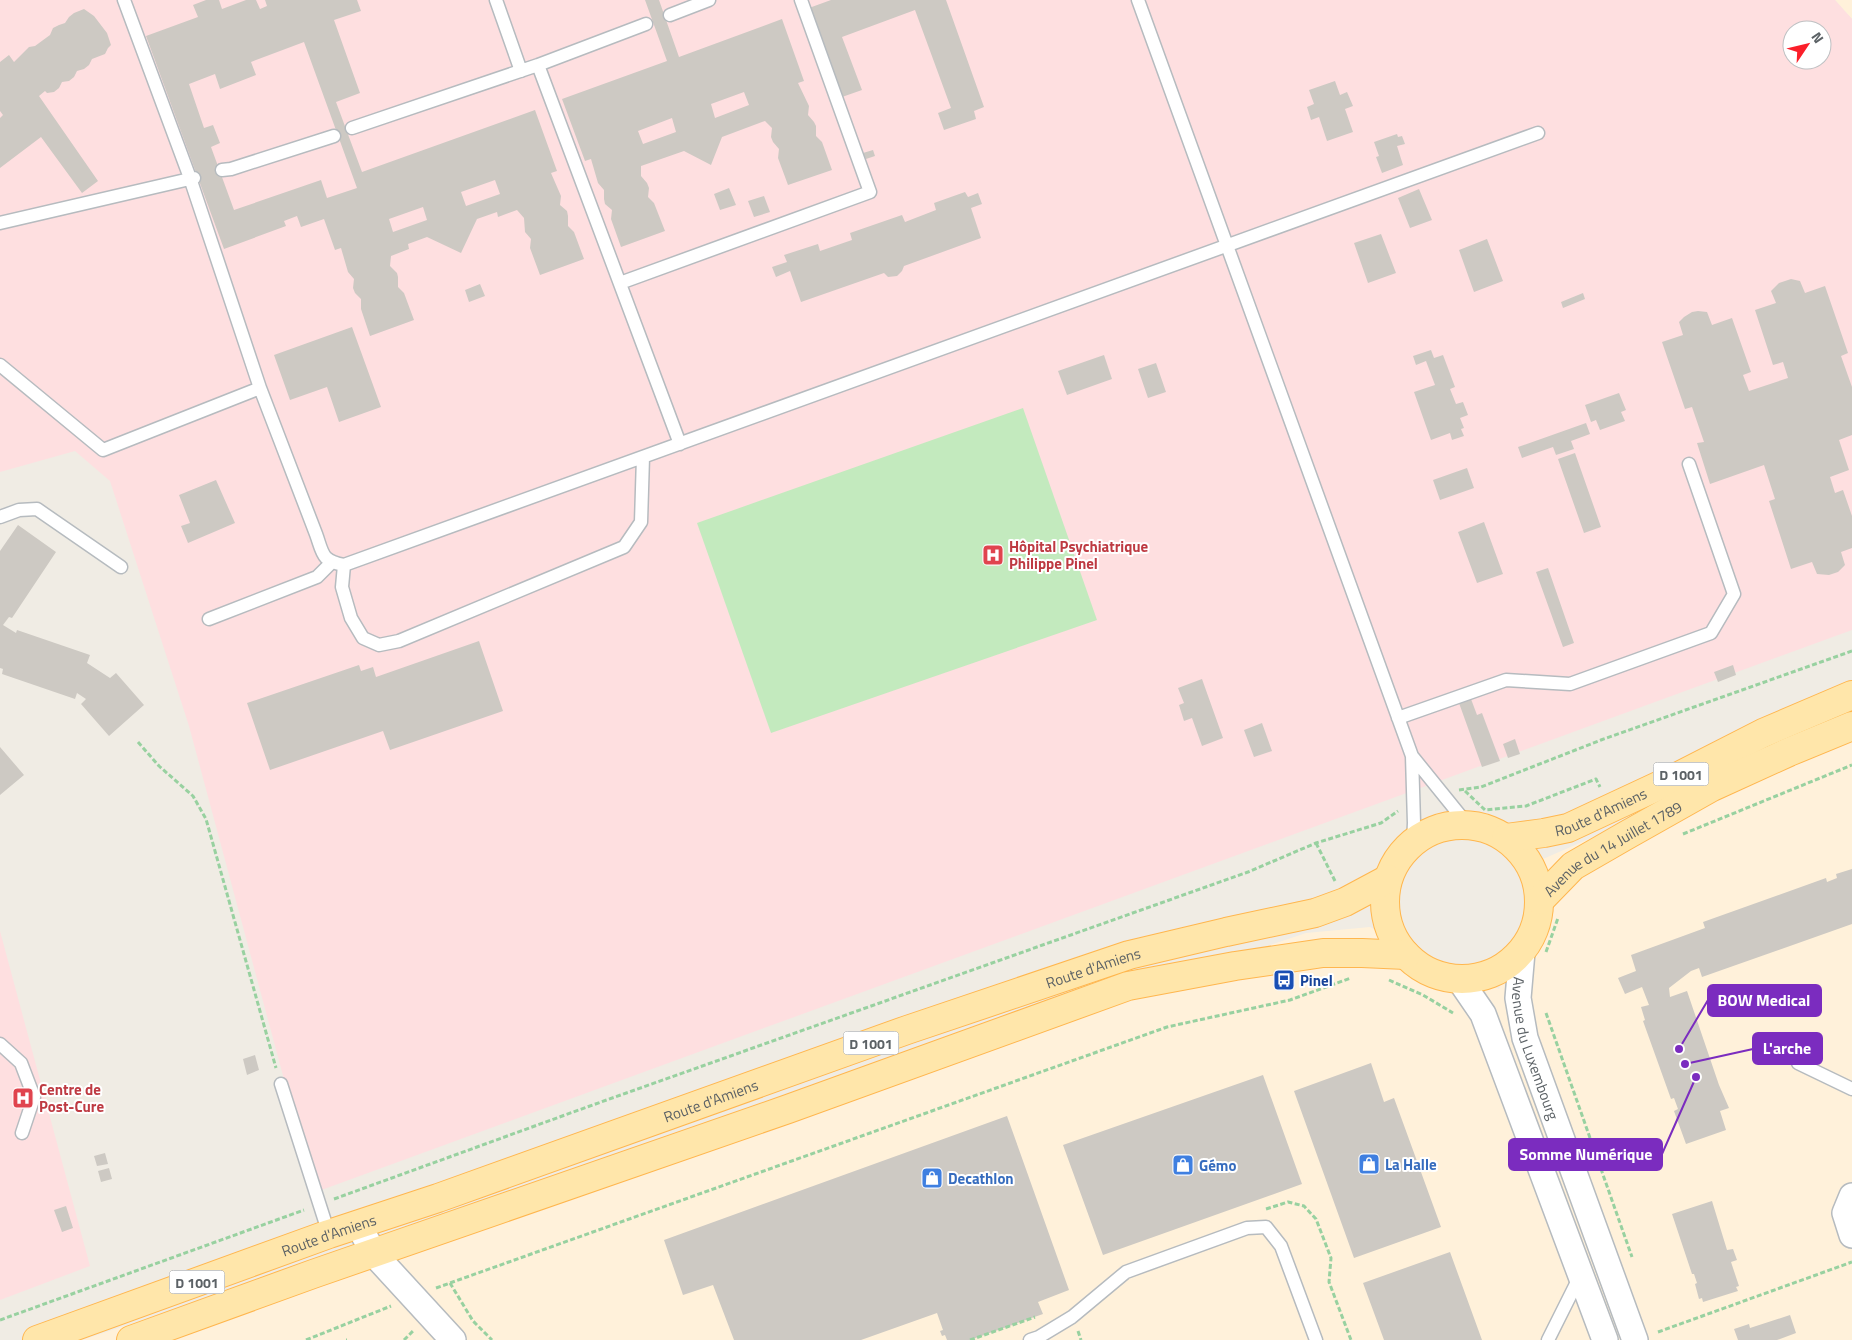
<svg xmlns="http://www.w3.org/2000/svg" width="1852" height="1340" font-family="'Titillium Web',sans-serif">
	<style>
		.commercial { fill: #fff1da }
		.medical { fill: #fedfe0; fill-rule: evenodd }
		.green { fill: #c3eabe }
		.building { fill: #cdc9c3; fill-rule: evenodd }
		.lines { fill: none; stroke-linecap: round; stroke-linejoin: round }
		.service-casing { stroke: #b6bbbf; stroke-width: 15 }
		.minor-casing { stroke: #b6bbbf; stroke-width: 28 }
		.primary-casing { stroke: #ffb64e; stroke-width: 30 }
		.path { stroke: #98d1a0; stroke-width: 3; stroke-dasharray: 5 2.5; stroke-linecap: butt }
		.service { stroke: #fff; stroke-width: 12 }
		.minor { stroke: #fff; stroke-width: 25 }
		.primary { stroke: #ffe6aa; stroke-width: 28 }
		.labels { text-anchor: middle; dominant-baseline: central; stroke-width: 4; stroke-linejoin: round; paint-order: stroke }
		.shield { fill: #fff; stroke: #8d9194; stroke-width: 1 }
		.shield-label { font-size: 14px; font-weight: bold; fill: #5c6266 }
		.health-label { font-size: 15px; font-weight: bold; fill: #be3a42; stroke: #fff; text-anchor: start }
		.street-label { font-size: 15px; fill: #5c6266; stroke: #fff }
		.transit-label { font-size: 15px; font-weight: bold; fill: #164399; stroke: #fff; text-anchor: start }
		.shop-label { font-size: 15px; font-weight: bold; fill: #366cbe; stroke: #fff; text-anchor: start }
		.leader { fill: none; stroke: #7b2cbf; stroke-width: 2 }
		.callout-dot { fill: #7b2cbf; stroke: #fff; stroke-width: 2 }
		.callout { fill: #7b2cbf; stroke: #7b2cbf; stroke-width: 2 }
		.callout-label { font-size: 16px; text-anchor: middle; font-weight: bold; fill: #fff }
	</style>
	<rect width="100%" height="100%" fill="#f0ece4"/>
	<path class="commercial" d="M1835,0h17v19z
		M1852,724v616h-1770l1224,-407 64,-6 129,62 44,-130z"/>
	<path class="medical" d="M0,0h1835l17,19v611l-1536,562 -31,-109 -96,-357 -79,-245 -35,-30 -75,21zM1792,30h30v30h-30z
		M0,931l90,335 -90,34z"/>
	<path class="green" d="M1023,408l74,212 -326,113 -74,-210z"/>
	<path class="building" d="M206,0h13l3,9 24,-9h10l4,9 7,-3 -2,-6h92l4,11 -27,9 26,73 -24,9 26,70 173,-62 22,61 -6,2 10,23 -1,9 7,6 1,5v10l6,6 10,27 -44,16 -10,-27 1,-9 -6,-7 -1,-14 -7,-8 -19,7 -1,-5 -20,7 -16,34 -34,-16 -19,7 1,5 -18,7 -1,10 7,7 1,4v10l6,6 10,27 -44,16 -9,-27v-10l-6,-6 -2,-5 1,-9 -6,-7 -7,-24 -6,2 -11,-31 -23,8 -4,-11 -13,5 2,5 -62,23 -78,-213 52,-19 -5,-12zM304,42l53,146 -30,10 -6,-18 -87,30 -23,-63 9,-4 -7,-18 -9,3 -15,-44 26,-10 5,15 36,-14 -5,-13zM495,180l5,14 -34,12 -5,-14zM423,207l4,13 -34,12 -4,-13z
		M645,0h14l20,57 103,-38 22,62 -6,2 11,23 -1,9 6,7 2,4v10l6,6 10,28 -44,15 -10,-27 1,-9 -6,-7 -2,-5 1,-9 -7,-7 -43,16 -11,28 -27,-14 -43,15v10l6,7 2,5 -1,9 6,6 11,28 -44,16 -10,-28 1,-9 -7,-6 -1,-5v-9l-6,-7 -7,-24 -6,2 -23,-62 105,-38zM744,92l5,13 -34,13 -4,-14zM672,118l4,14 -33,12 -5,-13z
		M831,0h115l38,107 -10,4 2,8 -32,11 -6,-17 13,-5 -36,-98 -73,27 20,53 -20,7 -33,-89z
		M84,9l10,7 13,17 4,12 -3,3 -3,6 -13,5 -3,6 -5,4 -7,2 -3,6 -5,4 -7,1 -3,6 -5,4 -7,1 -2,-2 -6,5 59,85 -16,12 -41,-56 -41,31v-50l3,-3 -3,-4v-49l9,-7 5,7 15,-15 6,-1 15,-11 3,-7 6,-3 6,-2 4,-6 5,-4z
		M1335,81l5,14 7,-3 6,14 -8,3 8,23 -26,9 -8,-24 -8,3 -4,-13 7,-3 -5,-14z
		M1397,134l1,3 4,-1 3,8 -8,2 6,19 -21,8 -6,-16 3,-1 -5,-14z
		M873,150l2,6 -9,3 -3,-6z
		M729,188l7,17 -16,5 -6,-16z
		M1419,189l13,31 -22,8 -12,-30z
		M965,192l3,5 10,-4 4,11 -11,4 10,30 -77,28 -2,5 -5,5 -9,1 -4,-4 -83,29 -11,-31 -14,6 -4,-10 15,-5 -3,-7 34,-11 2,7 32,-11 -2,-7 52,-18 3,7 31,-12 -2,-7z
		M764,196l6,16 -16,5 -6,-16z
		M1381,234l15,39 -28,10 -14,-40z
		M1487,239l16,42 -29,11 -15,-42z
		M1791,279l9,2 5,12 20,-7 23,67 -7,3 11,31v48l-13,5 10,30 -19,7 5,16 8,-3 9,26v32l-11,4 4,13 -7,7 -9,3 -12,-1 -5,-12 -21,7 -22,-68 6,-2 -11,-34 -54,19 -13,-41 7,-1 -12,-35 -7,2 -23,-67 21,-7 -4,-13 5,-5 8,-5 6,-1 9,1 5,13 20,-7 19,54 -8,3 6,16 39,-13 -5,-16 -10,3 -18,-55 21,-7 -5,-12 8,-8z
		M480,284l5,12 -16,6 -4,-12z
		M1583,293l2,6 -22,9 -2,-6z
		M352,327l29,80 -42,15 -12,-35 -37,13 -16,-45z
		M1431,350l3,8 9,-3 12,32 -5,2 6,15 7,-2 5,13 -8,3 4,10 -3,1 3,7 -12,4 -2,-7 -19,7 -17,-48 21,-7 -9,-24 -10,4 -3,-9z
		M1104,355l8,24 -45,16 -9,-24z
		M1156,363l10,29 -18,6 -10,-29z
		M1619,393l7,17 -5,2 4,9 -25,9 -4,-10 -5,2 -6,-17z
		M1586,423l4,11 -19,7 3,8 -18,6 -3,-8 -31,11 -4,-11z
		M1575,453l26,74 -17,6 -26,-74z
		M1467,468l7,20 -34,12 -7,-20z
		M216,480l19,43 -47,20 -7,-17 9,-3 -11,-28z
		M1484,522l19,52 -26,9 -19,-51z
		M18,525l38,27 -44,66 -3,-1 -6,8 13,8 1,-3 73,25 -3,8 23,15 6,-5 28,32 -35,31 -28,-32 5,-5 -9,-6 -2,6 -73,-25 1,-5 -3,-1v-117z
		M1548,568l26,75 -11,4 -27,-75z
		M479,641l24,70 -113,39 -7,-19 -113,39 -23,-67 112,-38 2,6 12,-4 3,10z
		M1733,665l3,10 -18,7 -4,-10z
		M1202,679l21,59 -21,8 -10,-28 -8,3 -5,-16 5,-2 -6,-15z
		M1471,699l6,16 5,-2 18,48 -18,6 -23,-64z
		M1262,723l10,28 -18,6 -10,-27z
		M1515,739l5,15 -12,4 -5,-14z
		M0,747l24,28 -24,20z
		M1852,869v55l-150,53 -3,-9 -8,3 -22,17 1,9 17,-6 32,94 10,23 -9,3 6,19 -40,14 -12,-33 4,-2 -4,-11 -3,1 -28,-78 2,-1 -4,-13 8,-2 -7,-18 -17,7 -7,-16 18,-7 -5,-16 74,-27 -2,-6 123,-44 1,4 10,-4 -1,-4z
		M255,1055l4,15 -12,5 -4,-16z
		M1371,1063l13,39 10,-4 47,129 -87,31 -60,-167z
		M1263,1075l39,109 -199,71 -40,-110z
		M1007,1116l62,174 -31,12 5,12 -73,26h-23l-2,-5 -3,1 -2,-5 3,-1 -6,-17 -76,27h-127l-21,-55 -30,10 -19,-55z
		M105,1153l3,11 -11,2 -3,-10z
		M109,1168l3,11 -11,3 -3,-11z
		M1712,1201l15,49 6,-1 4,11 -6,2 8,24 -3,1 2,4 -35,11 -1,-4 -3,1 -4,-15 2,-1 -3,-9h-2l-20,-60z
		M66,1206l7,22 -11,4 -8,-22z
		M1450,1252l32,88h-98l-21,-57z
		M1790,1315l6,18 -19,7h-39l-4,-11 15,-5 1,4z"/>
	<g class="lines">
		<g class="service-casing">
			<path id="service" d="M124,0l66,178 70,210 56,146c7,19 5,27 28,31l1194,-432
				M496,0l25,71
				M1138,0l274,756 2,67 -1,18
				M670,15l39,-15
				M538,65l142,379
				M352,128l186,-63 108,-41
				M222,170l9,-1 103,-33
				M0,223l194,-45
				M620,283l250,-91 -69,-192
				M0,365l103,85 157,-62
				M0,517l19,-7 18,-1 84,58
				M344,565l-2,22 9,31 12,20 16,7 20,-4 225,-94 17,-25 2,-65
				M209,619l108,-42 14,-14
				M1398,718l108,-38 64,4 141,-51 23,-39 -45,-130
				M1412,756l55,68
				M0,1044l21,19 13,34 -12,36
				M1798,1063l54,26
				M281,1084l48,150
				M1030,1340l9,-3 33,-20 54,-45 121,-44 19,-1 15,19 35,94
				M1548,1340l32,-64"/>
		</g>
		<g class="minor-casing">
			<g id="minor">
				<path id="s1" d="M1522,952l-4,46 7,40 110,302"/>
				<path d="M1459,979l24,35 122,326"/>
				<path d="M1852,1196l-7,17 7,22"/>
				<path d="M358,1224l16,30 79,86"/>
			</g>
		</g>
		<g class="primary-casing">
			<g id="primary">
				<circle cx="1462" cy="902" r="77"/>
				<path id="s2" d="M1506,838l38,-5 24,-5 103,-48 92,-47 89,-38"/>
				<path id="s3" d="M1540,900l33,-34 52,-30 87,-49 77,-35 63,-26"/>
				<path id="s4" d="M37,1340l292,-106 109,-36 469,-168 222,-75 97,-23 89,-19 30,-11 43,-23"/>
				<path d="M131,1340l182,-66 475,-165 340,-123 107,-20 88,-13h39l44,2"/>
			</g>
		</g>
		<path class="path" d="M138,742l21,24 34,30 13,23 70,249
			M1459,790l22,-3 120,-47 251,-89
			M1465,791l20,19 41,-4 70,-27 4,8
			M1683,834l169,-69
			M1316,843l19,38
			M1546,952l12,-34
			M1389,980l34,15 30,18
			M1546,1013l86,244
			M334,1199l253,-92 661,-235 68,-29 65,-20 17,-12
			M1266,1209l22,-7 16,4 12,13 15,39 -2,24 22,58
			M450,1283l23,38 19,19
			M436,1288l731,-261 123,-27 61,-22
			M0,1320l304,-110
			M1078,1331l3,9
			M1658,1332l194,-70
			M306,1340l85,-34
			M346,1340h1
			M404,1340l9,-9
			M970,1340l65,-23"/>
		<use href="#service" class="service"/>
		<use href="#minor" class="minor"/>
		<use href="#primary" class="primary"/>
	</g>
	<defs>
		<g id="hospital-square" transform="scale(1.125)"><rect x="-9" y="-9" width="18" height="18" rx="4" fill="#e0444e" stroke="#fff"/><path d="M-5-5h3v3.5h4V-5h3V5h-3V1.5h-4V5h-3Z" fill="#fff"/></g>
		<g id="bus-square" transform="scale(1.125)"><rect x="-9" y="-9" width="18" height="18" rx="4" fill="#1a4fb4" stroke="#fff"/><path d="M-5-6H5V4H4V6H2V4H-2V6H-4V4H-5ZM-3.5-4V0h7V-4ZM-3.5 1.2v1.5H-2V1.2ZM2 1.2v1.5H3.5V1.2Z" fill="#fff"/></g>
		<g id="shop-square" transform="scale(1.125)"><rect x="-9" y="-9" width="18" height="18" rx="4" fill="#3f7fe0" stroke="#fff"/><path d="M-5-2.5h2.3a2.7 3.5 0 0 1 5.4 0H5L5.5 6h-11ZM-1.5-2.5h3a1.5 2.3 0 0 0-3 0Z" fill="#fff"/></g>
	</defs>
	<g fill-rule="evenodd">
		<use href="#hospital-square" x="993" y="555"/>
		<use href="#bus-square" x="1284" y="980"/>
		<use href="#hospital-square" x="23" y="1098"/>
		<use href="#shop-square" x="1369" y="1164"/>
		<use href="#shop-square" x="1183" y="1165"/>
		<use href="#shop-square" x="932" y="1178"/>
	</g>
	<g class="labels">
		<g class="shield">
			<rect x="1653.5" y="762.5" width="55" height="23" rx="4"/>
			<rect x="843.5" y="1031.5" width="55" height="23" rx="4"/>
			<rect x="169.5" y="1270.5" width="55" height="23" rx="4"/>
		</g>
		<g class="shield-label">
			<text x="1681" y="774">D 1001</text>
			<text x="871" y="1043">D 1001</text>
			<text x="197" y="1282">D 1001</text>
		</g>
		<g class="health-label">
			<text x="1009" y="546">Hôpital Psychiatrique<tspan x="1009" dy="17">Philippe Pinel</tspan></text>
			<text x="39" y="1089">Centre de<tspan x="39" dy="17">Post-Cure</tspan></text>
		</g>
		<g class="street-label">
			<text stroke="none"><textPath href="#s2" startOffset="99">Route d'Amiens</textPath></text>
			<text stroke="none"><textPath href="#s3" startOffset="90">Avenue du 14 Juillet 1789</textPath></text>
			<text stroke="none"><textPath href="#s4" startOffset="1120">Route d'Amiens</textPath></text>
			<text stroke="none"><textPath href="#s1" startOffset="99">Avenue du Luxembourg</textPath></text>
			<text stroke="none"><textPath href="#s4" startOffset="715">Route d'Amiens</textPath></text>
			<text stroke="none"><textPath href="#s4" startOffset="310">Route d'Amiens</textPath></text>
		</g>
		<g class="transit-label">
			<text x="1300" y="980">Pinel</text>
		</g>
		<g class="shop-label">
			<text x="1385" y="1164">La Halle</text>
			<text x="1199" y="1165">Gémo</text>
			<text x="948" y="1178">Decathlon</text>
		</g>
	</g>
	<path class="leader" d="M1679 1049L1708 1000M1685 1064L1753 1049M1696 1077L1662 1154"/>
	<g class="callout-dot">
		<circle cx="1679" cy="1049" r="5"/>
		<circle cx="1685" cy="1064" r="5"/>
		<circle cx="1696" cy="1077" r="5"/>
	</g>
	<g class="callout">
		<rect x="1708" y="985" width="113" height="31" rx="5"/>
		<rect x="1753" y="1033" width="69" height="31" rx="5"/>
		<rect x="1509" y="1139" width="153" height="31" rx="5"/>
	</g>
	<g class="callout-label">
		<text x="1764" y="1006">BOW Medical</text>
		<text x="1787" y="1054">L'arche</text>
		<text x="1586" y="1160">Somme Numérique</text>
	</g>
	<g transform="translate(1807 45) rotate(55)"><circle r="24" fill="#ffffff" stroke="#bec0c2"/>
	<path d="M0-4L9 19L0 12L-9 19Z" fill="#fb1f2a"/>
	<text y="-8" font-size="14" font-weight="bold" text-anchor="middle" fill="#5c6266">N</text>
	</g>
</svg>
